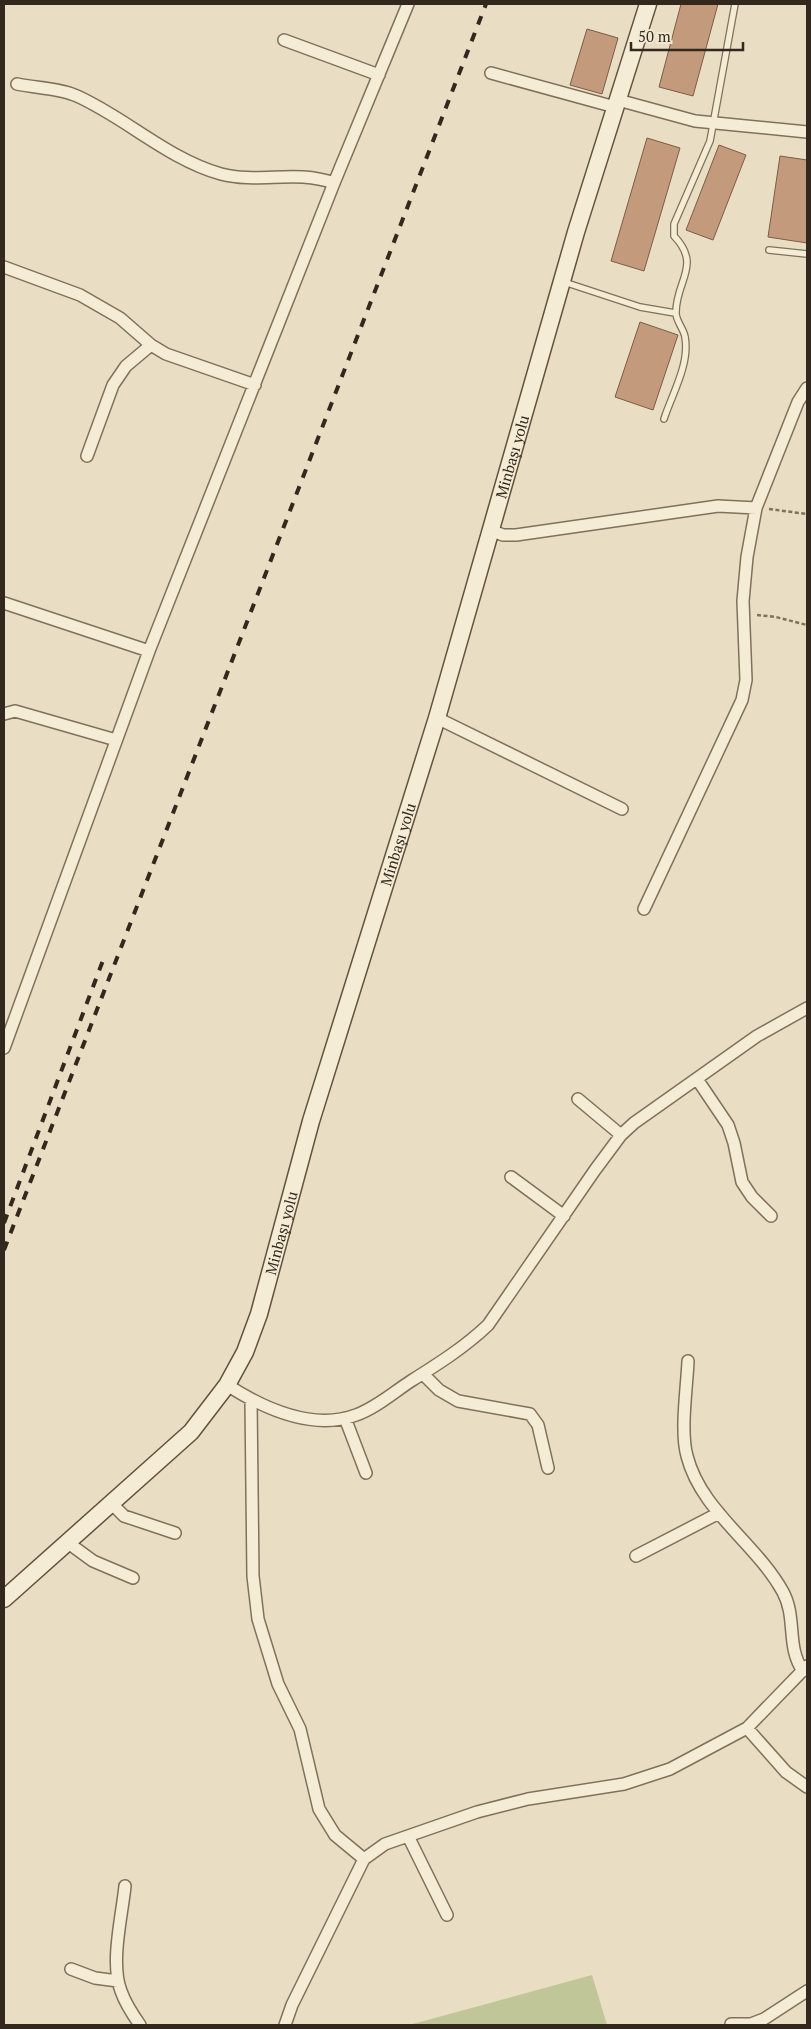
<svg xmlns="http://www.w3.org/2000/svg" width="811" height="2029" font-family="'PT Serif',serif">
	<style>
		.green { fill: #c0c698 }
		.building { fill: #c39b7c; stroke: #7e5b44 }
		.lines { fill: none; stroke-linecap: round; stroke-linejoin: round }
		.lane-casing { stroke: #81705c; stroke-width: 8 }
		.street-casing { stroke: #81705c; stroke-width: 14 }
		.secondary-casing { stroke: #63513f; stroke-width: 19 }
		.path { stroke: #81705c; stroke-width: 2.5; stroke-dasharray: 4 2.5; stroke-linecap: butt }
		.lane { stroke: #f5ecd5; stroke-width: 5.5 }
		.street { stroke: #f5ecd5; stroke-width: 11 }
		.secondary { stroke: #f5ecd5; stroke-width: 16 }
		.rail { stroke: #33281e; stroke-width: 4; stroke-dasharray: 9 9; stroke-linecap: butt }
		.labels { text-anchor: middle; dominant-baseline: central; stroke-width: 5; stroke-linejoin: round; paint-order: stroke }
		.street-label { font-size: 15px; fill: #33281e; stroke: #f1e8d2 }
	</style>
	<rect width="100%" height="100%" fill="#e9dec3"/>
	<path class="green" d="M592,1975l15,50h-198z"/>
	<path class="building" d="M681,4h37l-25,92 -34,-9z
		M587,29l31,9 -16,56 -32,-9z
		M647,138l33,10 -36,123 -33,-10z
		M719,145l27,10 -33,85 -27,-10z
		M780,156l27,4v83l-39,-6z
		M640,322l38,13 -25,75 -38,-13z"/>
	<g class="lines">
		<g class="lane-casing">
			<path id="lane" d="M769,250l38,4
				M564,282l76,25 35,6
				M664,419c8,-25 26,-55 21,-82 -1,-8 -10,-17 -9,-25 0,-31 26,-47 -2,-76v-12l36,-83 25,-137"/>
		</g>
		<g class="street-casing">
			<path id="street" d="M284,40l95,35
				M491,73l124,34
				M17,84c19,4 43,4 60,12 49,22 91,63 144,78 38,10 74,-5 113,9
				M618,100l77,21 112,11
				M4,267l76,28 40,23 31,27 15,9 89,31
				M87,456l26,-71 13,-19 25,-21
				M490,530l13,5h13l202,-29 38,2
				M4,603l145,48
				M4,714l11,-3 101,29
				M437,718l185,91
				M644,909l98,-209 4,-20 -3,-79 4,-44 9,-49 42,-106 9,-14
				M4,1048l145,-397 185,-468 74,-179
				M697,1079l31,46 6,18 8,39 10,15 19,19
				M578,1099l43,36
				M511,1177l53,39
				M688,1361c-1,26 -8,70 -1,95 14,55 69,87 96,136 14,26 3,55 20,79
				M423,1374l16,16 19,11 72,13 8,11 10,43
				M227,1385c36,23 86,46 129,30 20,-7 38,-23 55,-34 27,-17 54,-34 77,-56l107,-155 26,-35 13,-12 123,-87 50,-28
				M251,1400l2,176 5,43 20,65 22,45 19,80 16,26 29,24
				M345,1418l21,55
				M111,1503l13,13 51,17
				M67,1542l26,19 40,17
				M636,1556l83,-43
				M747,1728l39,44 21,15
				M408,1836l39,79
				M125,1886c-3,30 -15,77 -4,105 4,12 12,24 19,34
				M71,1969l24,9 23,3
				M731,2024h20l13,-5 43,-28
				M285,2025l7,-20 72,-146 21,-15 92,-32 51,-13 96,-15 46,-15 77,-41 60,-62"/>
		</g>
		<g class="secondary-casing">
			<g id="secondary">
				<path id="s1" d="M4,1599l187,-167 36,-47 18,-33 14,-38 52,-193 126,-403 139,-486 72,-228"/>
			</g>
		</g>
		<path class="path" d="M769,509l38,5
			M757,615l19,2 31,8"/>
		<use href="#lane" class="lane"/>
		<use href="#street" class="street"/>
		<use href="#secondary" class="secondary"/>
		<path class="rail" d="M4,1223l101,-268
			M4,1250l482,-1246"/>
	</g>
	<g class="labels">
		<g class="street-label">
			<text stroke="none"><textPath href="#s1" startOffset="1282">Minbaşı yolu</textPath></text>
			<text stroke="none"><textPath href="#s1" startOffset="878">Minbaşı yolu</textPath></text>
			<text stroke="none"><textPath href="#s1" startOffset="472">Minbaşı yolu</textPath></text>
		</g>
	</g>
	<rect width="811" height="2029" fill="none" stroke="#33281e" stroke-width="10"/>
	<path d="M631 42v8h112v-8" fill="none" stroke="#33281e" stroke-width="2.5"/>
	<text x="638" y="42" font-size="15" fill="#33281e" stroke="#f1e8d2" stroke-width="4" paint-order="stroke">50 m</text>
</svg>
